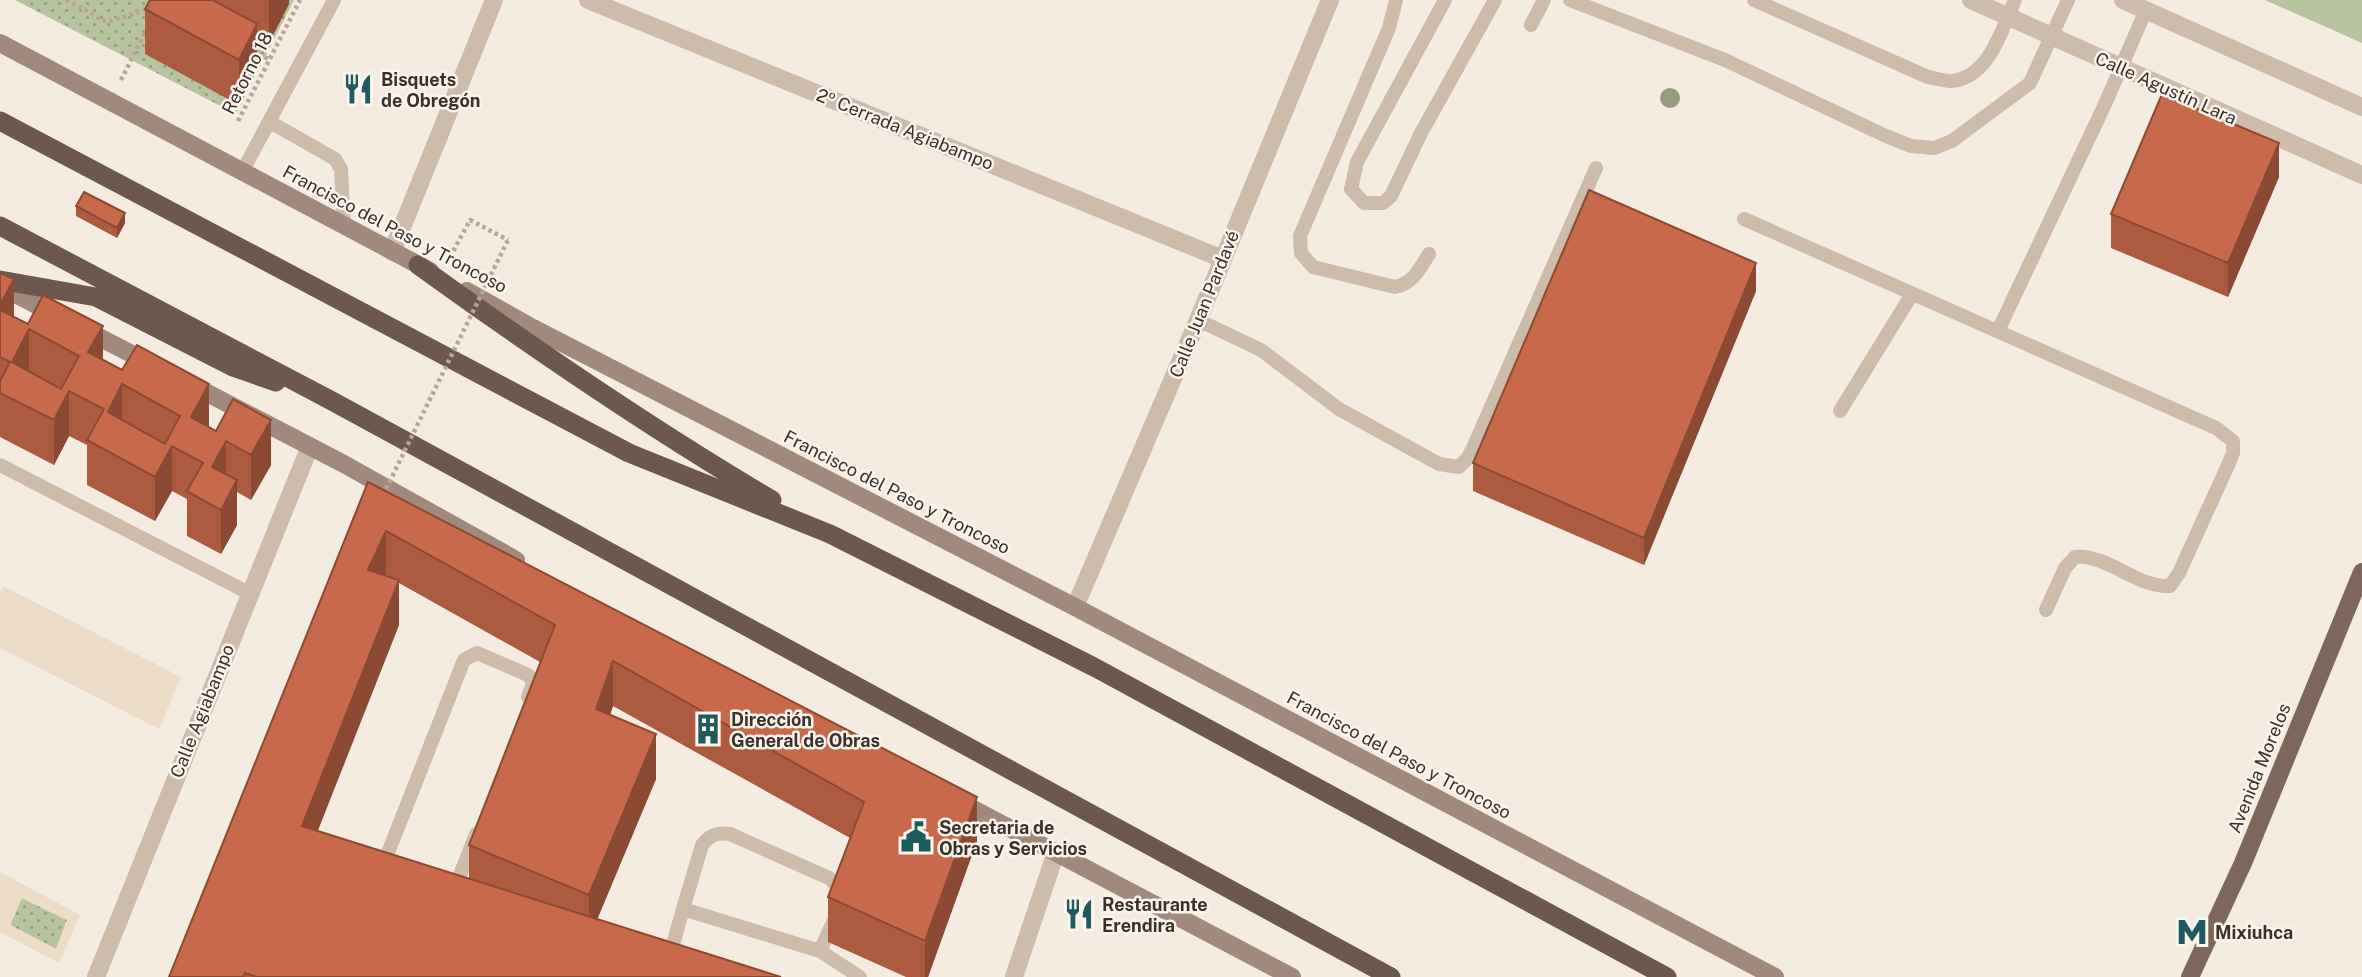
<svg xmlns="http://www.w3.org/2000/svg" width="2362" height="977" font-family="'Public Sans',sans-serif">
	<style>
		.grass { fill: url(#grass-dots) }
		.garden { fill: #b8c4a0 }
		.plaza { fill: #ecdcc8; fill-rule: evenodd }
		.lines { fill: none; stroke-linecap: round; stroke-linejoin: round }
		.path { stroke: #b9a596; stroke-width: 4.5; stroke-dasharray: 3.5 3.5; stroke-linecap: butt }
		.service { stroke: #cdbbac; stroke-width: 14 }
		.minor { stroke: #cdbbac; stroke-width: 18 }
		.secondary { stroke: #a18a7d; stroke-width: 18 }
		.primary { stroke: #7d675c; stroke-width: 18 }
		.trunk { stroke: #6c584f; stroke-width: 19 }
		.path-bridge { stroke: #b9a596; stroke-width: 4.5; stroke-dasharray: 3.5 3.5; stroke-linecap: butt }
		.tree { fill: #969b7f }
		.wall { fill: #ac5a40; fill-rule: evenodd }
		.shaded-wall { fill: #8c4a34 }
		.building { fill: #c8694b; stroke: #8c4a34; stroke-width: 2; fill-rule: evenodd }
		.labels { text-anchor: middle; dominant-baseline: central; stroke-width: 5; stroke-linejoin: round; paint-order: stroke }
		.street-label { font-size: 18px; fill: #3b302b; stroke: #fbf5ee }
		.poi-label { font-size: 18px; font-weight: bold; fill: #3b302b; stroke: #fbf5ee; text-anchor: start }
	</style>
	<defs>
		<pattern id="grass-dots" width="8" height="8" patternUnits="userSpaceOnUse" patternTransform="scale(1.75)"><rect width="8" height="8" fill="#b8c4a0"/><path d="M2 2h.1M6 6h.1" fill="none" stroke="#97a083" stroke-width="1.8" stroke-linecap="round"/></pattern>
	</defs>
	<rect width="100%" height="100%" fill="#f4ebe1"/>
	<path class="grass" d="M15,0h279l-58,114z
		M22,898l45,22 -11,29 -46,-24z"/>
	<path class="garden" d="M2265,0h97v43z"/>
	<path class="plaza" d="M3,586l178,91 -22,52 -159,-81v-55z
		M0,872l80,43 -21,48 -59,-31zM22,898l45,22 -11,29 -46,-24z"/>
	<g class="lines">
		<path class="path" d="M66,0l41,22 42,-13
			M252,51l17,8
			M121,80l26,-51
			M238,121l62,-121
			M450,257l20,-37 38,20"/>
		<path class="service" d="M1396,0l-7,28 -89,208 1,17 12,14 82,20c18,-3 25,-19 34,-33
			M1445,0l-88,162 -6,27 13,14h19l8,-7 30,-63 74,-133
			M1570,0l155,60 161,76 25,10 23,2 18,-7 78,-58 38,-83
			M1754,0l174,77c7,1 15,4 22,4 39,-2 52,-52 65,-81
			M1531,25l13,-25
			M270,122l65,37 6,10 3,56
			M242,172l92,-172
			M1744,219l472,209 17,13v12l-4,10 -50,110 -9,13c-33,2 -62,-32 -95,-29l-10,11 -19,42
			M1198,320l63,30 78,59 100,55 20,3 8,-8 6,-11 123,-280
			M1998,331l107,-227 41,-94
			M1840,411l72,-117
			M0,465l249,128
			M382,868l82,-208 13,-7 49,21 5,4 2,6 -5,13
			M453,893l23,-59
			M683,909l19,-64c8,-10 15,-13 28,-11l99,44 8,7 4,13
			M820,951l15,-33
			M664,977l19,-68 137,42 40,26"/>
		<path class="minor" d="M588,0l635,259
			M1971,0l391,175
			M2123,0l239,107
			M392,252l102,-252
			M1075,607l123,-287 132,-320
			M96,977l214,-531
			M1014,977l42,-125"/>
		<path class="secondary" d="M0,43l430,228
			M0,286l153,79
			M467,291l66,37 542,279 700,370
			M190,384l152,79 174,97
			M956,800l336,177"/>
		<path class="primary" d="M2190,977l53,-114 119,-291"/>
		<path class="trunk" d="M0,121l629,332 201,81 264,133 573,310
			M0,226l332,175 1059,576
			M418,265c115,83 232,163 354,235
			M0,280l96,17 137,70 43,15"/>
		<path class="path-bridge" d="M383,495l125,-255"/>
	</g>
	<circle class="tree" cx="1670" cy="98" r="10"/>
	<path class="wall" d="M150,0h139v4l-20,39 -12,-6v32l-18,36 -94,-51v-45z
		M2279,177l-51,120 -117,-49v-34z
		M76,206l49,17 -8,15 -41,-22z
		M0,273l14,44 89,43 106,67 62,38 -20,35 -14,-8v33l-16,29 -34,-18v-37l-15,-8 -17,30 -68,-36v-40l-18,-9 -15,29 -54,-28z
		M1756,291l-112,274 -171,-74v-28z
		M368,482l609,359 -49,136h-22l-78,-35v-45l22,-59 -237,-132 -3,9 46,64 -59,140 184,58h-612zM399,583l141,79 -71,183v34l-152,-48 82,-206z"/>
	<path class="shaded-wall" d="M269,0h20v4l-20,39z
		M257,24v45l-18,36v-45z
		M2279,143v34l-51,120v-34z
		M125,213v10l-8,15v-10z
		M1756,263v28l-112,274v-27z
		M14,279v45l-14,25v-44z
		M103,326v44l-15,-18z
		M29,329v44l-17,-11z
		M122,384v45l-14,-17z
		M209,384v44l-18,-11z
		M69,391v45l-15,29v-45z
		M271,420v45l-20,35v-45z
		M226,441v45l-14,-19z
		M172,446v45l-17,30v-44z
		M237,480v45l-16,29v-44z
		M386,531v45l-18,-6z
		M399,580v45l-97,246v-45z
		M613,661v45l-17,47v-44z
		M656,734v45l-67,160v-44z
		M977,797v44l-49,136h-3v-36z"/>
	<path class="building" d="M150,0h63l44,24 -18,36 -94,-51z
		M2162,94l117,49 -51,120 -117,-49z
		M1589,190l167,73 -112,275 -171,-75z
		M84,192l41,21 -8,15 -41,-22z
		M0,273l14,6 -14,26z
		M43,295l60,31 -15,26 34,18 15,-25 72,39 -18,33 25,14 17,-32 38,21 -20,35 -25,-14 -14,26 25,13 -16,30 -34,-19 16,-28 -31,-17 -17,31 -68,-37 17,-31 -35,-18 -15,29 -54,-27v-12l10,-19 -10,-5v-47l28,14zM29,329l50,27 -18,33 -49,-27zM122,384l58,32 -15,28 -57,-32z
		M368,482l609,315 -52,144 -97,-44 36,-95 -251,-141 -17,48 60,25 -67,161 -120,-50 86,-220 -169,-94 -18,39 31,10 -97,246 479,151h-524l-12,-4 -2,4h-74z"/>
	<defs>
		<g id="restaurant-bare" transform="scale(2.415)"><path d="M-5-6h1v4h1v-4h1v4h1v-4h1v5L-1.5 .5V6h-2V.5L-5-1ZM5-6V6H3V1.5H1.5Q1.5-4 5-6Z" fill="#1f5a5e" stroke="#fbf5ee" stroke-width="2.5" paint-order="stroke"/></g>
		<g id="building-bare" transform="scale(2.415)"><path d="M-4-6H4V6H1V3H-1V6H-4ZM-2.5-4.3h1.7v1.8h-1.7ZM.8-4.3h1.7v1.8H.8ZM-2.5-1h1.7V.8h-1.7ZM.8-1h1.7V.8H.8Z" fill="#1f5a5e" stroke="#fbf5ee" stroke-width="2.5" paint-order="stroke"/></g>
		<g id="civic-bare" transform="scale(2.415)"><path d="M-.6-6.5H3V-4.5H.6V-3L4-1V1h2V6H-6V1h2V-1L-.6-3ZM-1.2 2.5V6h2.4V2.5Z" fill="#1f5a5e" stroke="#fbf5ee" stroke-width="2.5" paint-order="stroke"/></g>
		<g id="metro-bare" transform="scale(2.415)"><path d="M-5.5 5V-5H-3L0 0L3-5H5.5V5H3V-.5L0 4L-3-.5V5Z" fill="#1f5a5e" stroke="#fbf5ee" stroke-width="2.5" paint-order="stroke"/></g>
	</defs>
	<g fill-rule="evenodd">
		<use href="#restaurant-bare" x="358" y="89"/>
		<use href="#building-bare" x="708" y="729"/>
		<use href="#civic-bare" x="916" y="837"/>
		<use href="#restaurant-bare" x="1079" y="914"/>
		<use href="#metro-bare" x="2192" y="932"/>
	</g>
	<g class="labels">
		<g class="street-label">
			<text transform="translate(247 73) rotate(-63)">Retorno 18</text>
			<text transform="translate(2166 88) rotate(24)">Calle Agustín Lara</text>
			<text transform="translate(905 129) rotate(22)">2º Cerrada Agiabampo</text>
			<text transform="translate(395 229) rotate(28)">Francisco del Paso y Troncoso</text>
			<text transform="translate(1204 304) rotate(-68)">Calle Juan Pardavé</text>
			<text transform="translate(897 492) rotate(27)">Francisco del Paso y Troncoso</text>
			<text transform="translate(202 711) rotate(-68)">Calle Agiabampo</text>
			<text transform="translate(1399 755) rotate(28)">Francisco del Paso y Troncoso</text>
			<text transform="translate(2259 768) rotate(-68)">Avenida Morelos</text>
		</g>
		<g class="poi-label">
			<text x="381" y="79">Bisquets<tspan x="381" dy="21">de Obregón</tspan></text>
			<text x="731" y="719">Dirección<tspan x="731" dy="21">General de Obras</tspan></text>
			<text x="939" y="827">Secretaria de<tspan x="939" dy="21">Obras y Servicios</tspan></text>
			<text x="1102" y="904">Restaurante<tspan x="1102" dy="21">Erendira</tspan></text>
			<text x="2215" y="932">Mixiuhca</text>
		</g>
	</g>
</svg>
